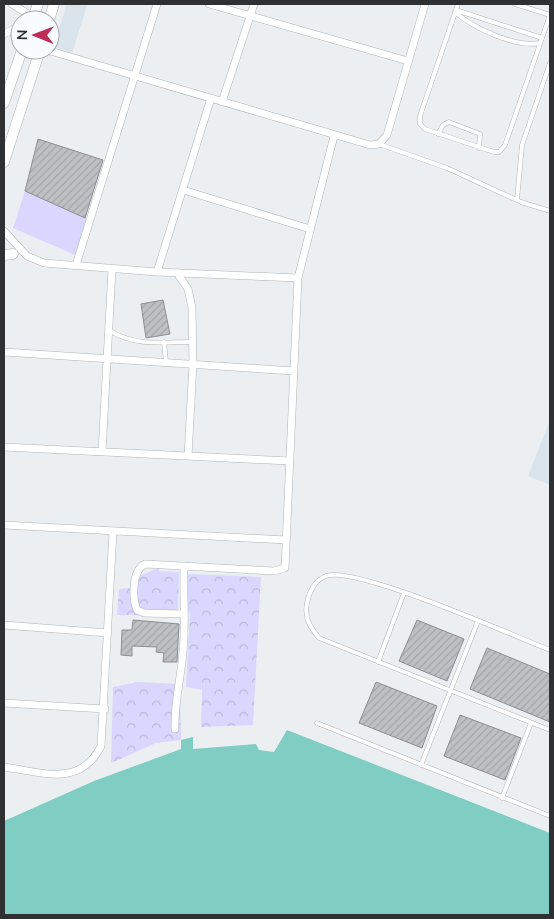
<svg xmlns="http://www.w3.org/2000/svg" width="554" height="919" font-family="Mulish,sans-serif">
	<style>
		.built { fill: #d9e4ec }
		.green { fill: #dad6fe }
		.forest { fill: url(#forest-crowns) }
		.water { fill: #80cec3 }
		.building { fill: url(#building-hatch); stroke: #8c8e92 }
		.lines { fill: none; stroke-linecap: round; stroke-linejoin: round }
		.lane-casing { stroke: #b0b4b7; stroke-width: 5 }
		.street-casing { stroke: #b0b4b7; stroke-width: 8 }
		.secondary-casing { stroke: #b0b4b7; stroke-width: 11 }
		.lane { stroke: #fff; stroke-width: 4 }
		.street { stroke: #fff; stroke-width: 7 }
		.secondary { stroke: #fff; stroke-width: 10 }
	</style>
	<defs>
		<pattern id="forest-crowns" width="20" height="18" patternUnits="userSpaceOnUse" patternTransform="scale(1.25)"><rect width="20" height="18" fill="#dad6fe"/><path d="M2 6a3 3 0 1 1 6 0M12 15a3 3 0 1 1 6 0" fill="none" stroke="#bbb8da"/></pattern>
		<pattern id="building-hatch" width="6" height="6" patternUnits="userSpaceOnUse" patternTransform="scale(1.25)"><rect width="6" height="6" fill="#bec0c4"/><path d="M-1 1l2-2M0 6l6-6M5 7l2-2" fill="none" stroke="#a4a5a9"/></pattern>
	</defs>
	<rect width="100%" height="100%" fill="#ebeff2"/>
	<path class="built" d="M67,4l20,2 -15,47 -19,-6z
		M550,420v65l-22,-9z"/>
	<path class="green" d="M25,191l63,28 -13,36 -62,-27z"/>
	<path class="forest" d="M159,568v3l20,1 -1,38 -29,5h-32l2,-26 18,-2 2,-11z
		M188,574l73,3 -8,148 -52,2 1,-37 -16,-3 4,-74 -4,-4z
		M137,682l43,2 1,56 -25,3 -45,20 2,-76z"/>
	<path class="water" d="M287,730l263,103v82h-546v-94l90,-40 87,-32v-9l12,-3v12l63,-5 3,6 15,2z"/>
	<path class="building" d="M38,139l65,21 -18,58 -60,-27z
		M163,300l7,34 -24,4 -5,-34z
		M133,620l46,4 -2,38h-14l1,-9 -8,-1 1,-5 -25,-1v10l-11,-1 1,-25h10z
		M417,620l47,19 -17,42 -48,-20z
		M487,648l63,26v48l-80,-33z
		M376,682l61,24 -15,42 -63,-25z
		M460,715l61,23 -16,42 -61,-24z"/>
	<g class="lines">
		<g class="lane-casing">
			<path id="lane" d="M458,4l-38,112v8l5,5 69,23h5l6,-7 45,-130
				M515,4l35,11
				M456,10l86,28
				M455,12c18,16 61,36 85,31
				M438,134l5,-9 6,-3 31,12 -1,14
				M379,144l68,24 74,34 29,9
				M517,200l5,-55 28,-82
				M109,330c26,17 54,12 84,12
				M164,342l2,20
				M550,650c-36,-14 -195,-85 -224,-74 -11,4 -17,16 -19,27 -3,15 3,24 12,35l231,92
				M378,662l26,-69
				M317,723l233,93
				M421,765l57,-144
				M502,798l29,-75"/>
		</g>
		<g class="street-casing">
			<path id="street" d="M12,4l21,13
				M209,4l199,57
				M4,34l16,-8
				M47,50l323,95 9,-1 8,-9 38,-131
				M222,102l32,-98
				M183,190l127,39
				M4,231l23,25 17,7 113,9 141,6
				M76,265l81,-261
				M157,272l54,-174
				M177,273l11,16 4,19 1,56 -5,92
				M4,352l290,19
				M4,447l285,14
				M102,452l10,-183
				M4,525l282,15
				M182,614l-38,-1 -7,-3c-5,-12 -5,-40 8,-46l129,7 11,-3 13,-290 36,-142
				M4,625l104,8
				M4,703l101,6
				M175,729c-1,-26 6,-51 8,-77 3,-29 0,-57 1,-86
				M4,767c38,5 76,21 97,-21l12,-214"/>
		</g>
		<g class="secondary-casing">
			<path id="secondary" d="M32,20l6,-16
				M49,20l5,-16
				M4,103l18,-53
				M4,162l36,-112
				M4,255l9,-1"/>
		</g>
		<use href="#lane" class="lane"/>
		<use href="#street" class="street"/>
		<use href="#secondary" class="secondary"/>
	</g>
	<rect width="554" height="919" fill="none" stroke="#2f3031" stroke-width="10"/>
	<g transform="translate(35 35) rotate(271)"><circle r="24" fill="#f9fcfe" stroke="#a8aaac"/>
	<path d="M0-4L9 19L0 12L-9 19Z" fill="#bd2d55"/>
	<text y="-8" font-size="14" font-weight="bold" text-anchor="middle" fill="#2f3031">N</text>
	</g>
</svg>
